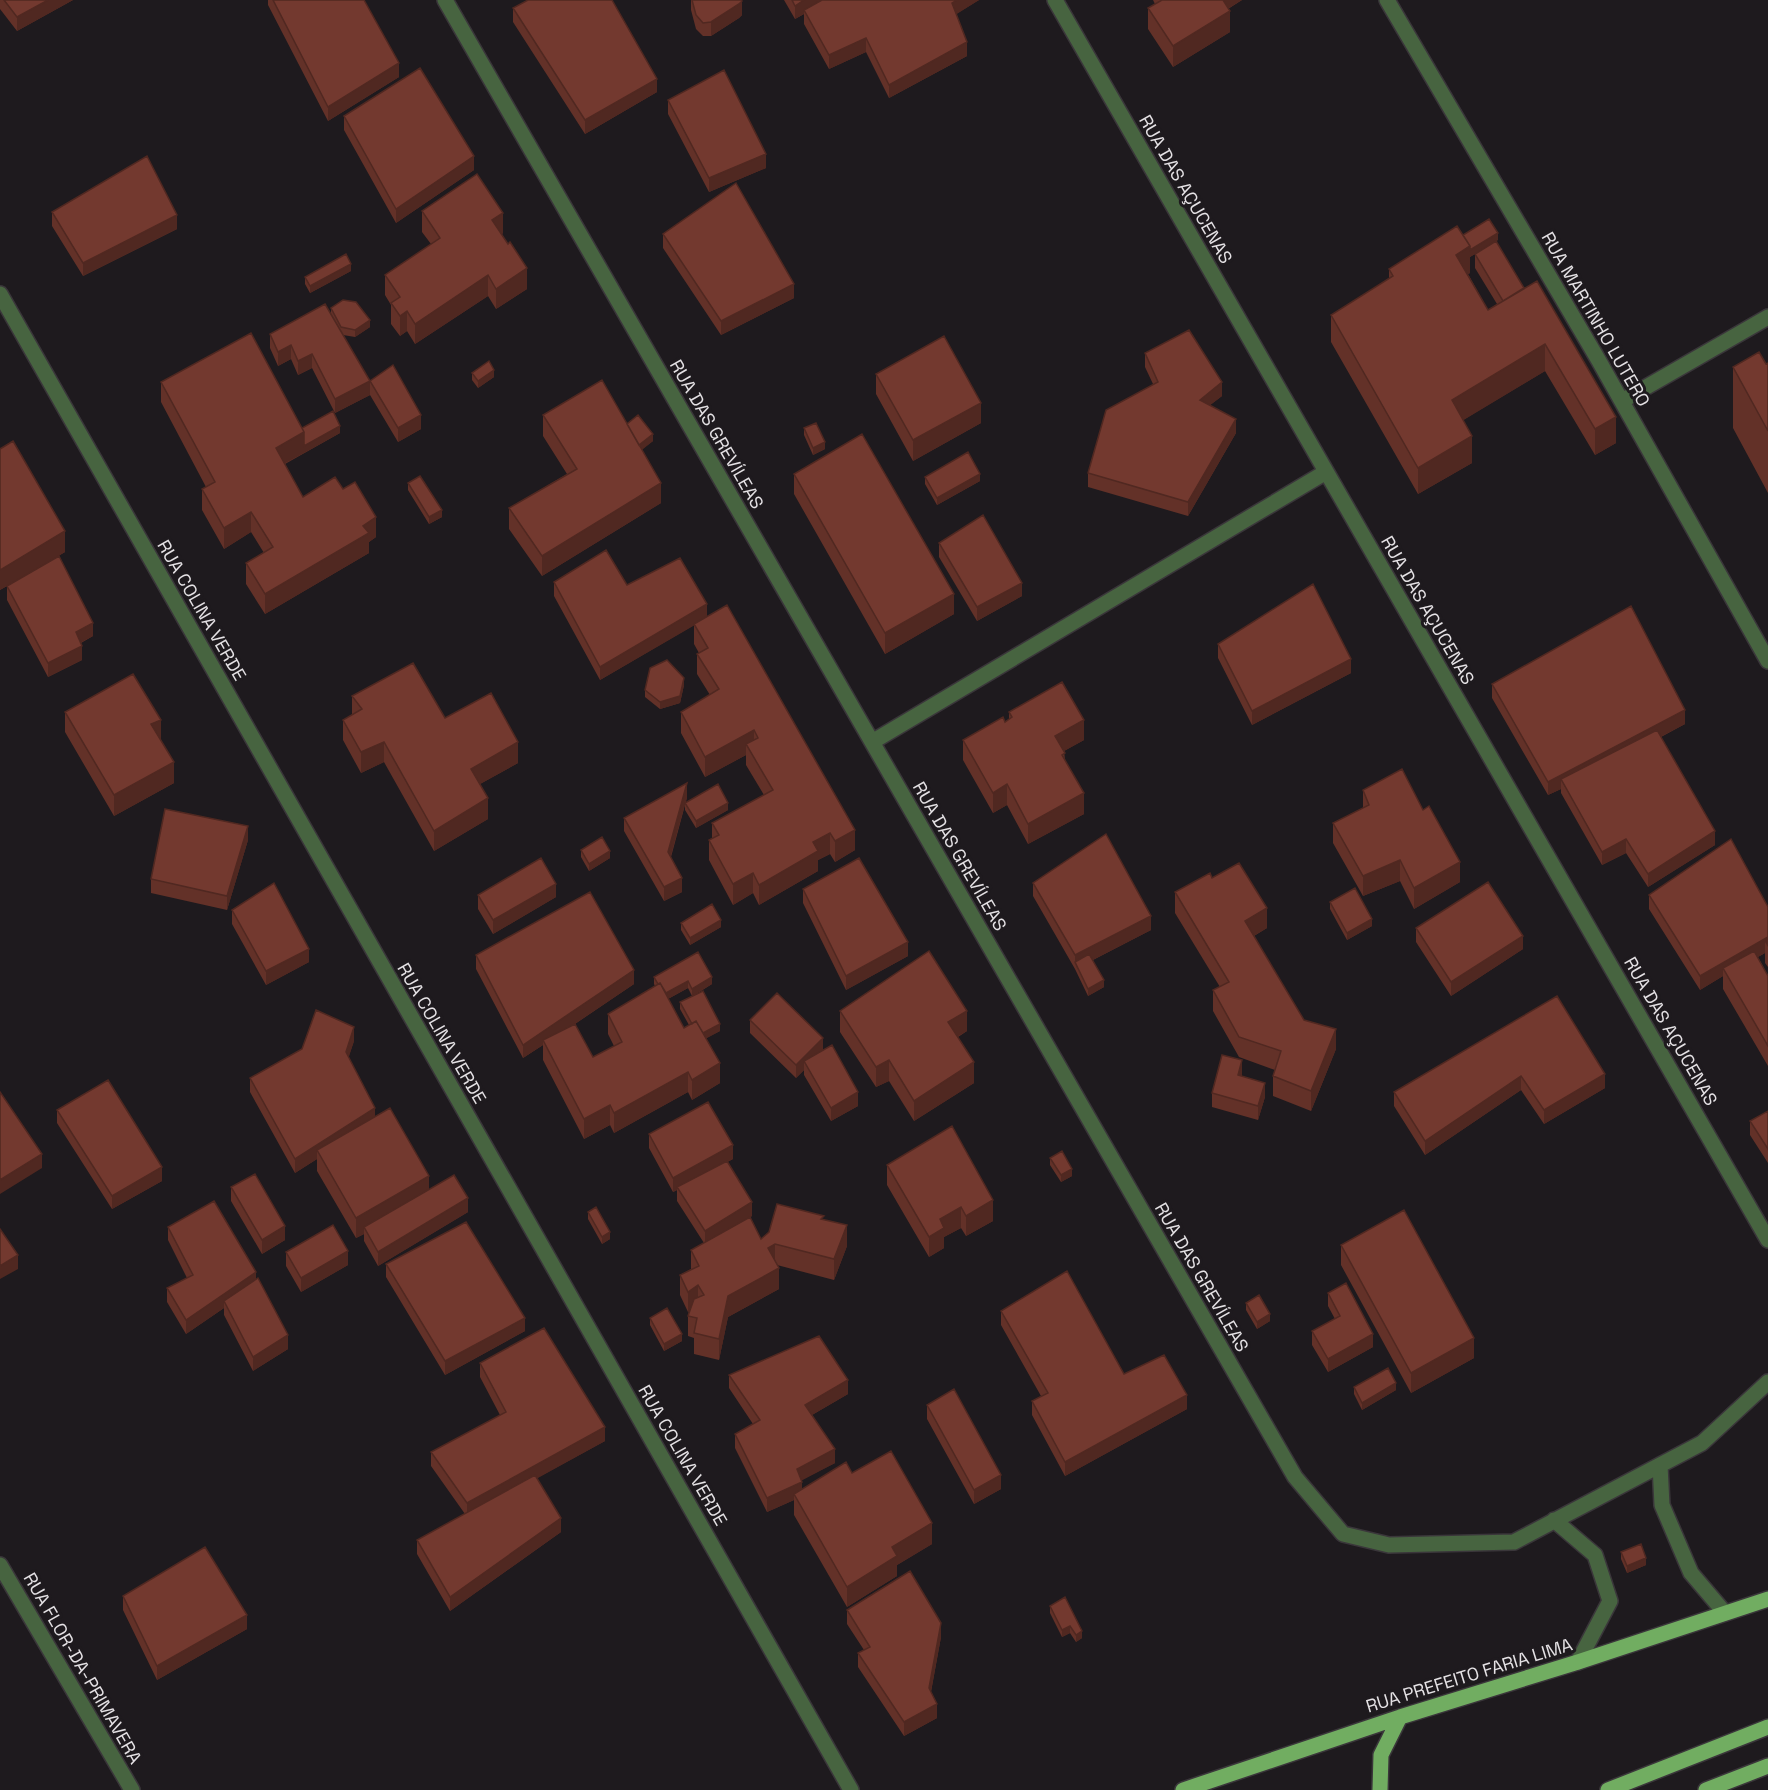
<svg xmlns="http://www.w3.org/2000/svg" width="1768" height="1790" font-family="'Space Grotesk',sans-serif">
	<style>
		.lines { fill: none; stroke-linecap: round; stroke-linejoin: round }
		.minor-casing { stroke: #3a363a; stroke-width: 18 }
		.major-casing { stroke: #3a363a; stroke-width: 18 }
		.minor { stroke: #476440; stroke-width: 15 }
		.major { stroke: #71ad61; stroke-width: 15 }
		.wall { fill: #633128; fill-rule: evenodd }
		.shaded-wall { fill: #502821 }
		.building { fill: #73392f; stroke: #502821; stroke-width: 1.5 }
		.labels { text-anchor: middle; dominant-baseline: central; stroke-width: 6; stroke-linejoin: round; paint-order: stroke }
		.street-label { font-size: 18px; fill: #e5e2e5; stroke: #1e1a1e }
	</style>
	<rect width="100%" height="100%" fill="#1e1a1e"/>
	<g class="lines">
		<g class="minor-casing">
			<path id="minor" d="M445,0l850,1477 48,57 46,11 125,-3 188,-99 66,-61
				M1055,0l713,1240
				M1387,0l212,361 169,300
				M0,294l851,1496
				M1622,401l146,-84
				M872,742l454,-270
				M1660,1465l2,40 29,68 34,40
				M1554,1520l41,35 15,46 -32,61
				M0,1565l132,225"/>
		</g>
		<g class="major-casing">
			<path id="major" d="M1183,1790l217,-73 178,-55 190,-63
				M1380,1790l1,-35 19,-38
				M1608,1790l160,-63
				M1706,1790l62,-24"/>
		</g>
		<use href="#minor" class="minor"/>
		<use href="#major" class="major"/>
	</g>
	<path class="wall" d="M0,0h73l-56,31 -17,-22z
		M268,0h96l35,77 -71,44 -60,-116z
		M691,0h1l50,15 -3,3 -28,18h-8l-7,-7 -5,-19z
		M784,0h195l-23,14 11,42 -78,42 -23,-46 -37,17 -25,-45v-10l-9,5z
		M1153,0h89l-14,9 2,23 -57,35 -25,-38v-21l7,-4z
		M513,8l144,84 -72,42 -72,-112z
		M668,100l98,68 -57,24 -41,-78z
		M344,116l130,54 -78,53 -52,-93z
		M422,211l81,22 -1,1 25,55 -31,20 -8,-13 -73,48 -8,-13 -7,5 -9,-12v-19l-6,-10v-20l46,-31 -9,-12z
		M52,212l125,17 -94,47 -31,-50z
		M663,234l131,64 -73,37 -58,-87z
		M1498,240l-28,17v16l-2,1 20,36 9,-6 -22,-36v-14l21,-13 120,202 -21,12 -50,-84 -82,49 9,43 -54,31 -87,-152v-27l58,-36v-10z
		M351,271l-41,22 -5,-9v-7z
		M331,308l39,19 -15,10 -12,-2 27,60 -35,18 -23,-45 -14,7 -7,-16 -13,7 -8,-18v-14l61,-19z
		M1145,353l77,43 -12,9 26,28 -48,83 -100,-29v-14l65,-89 -8,-17z
		M1768,363v130l-35,-65v-61l33,-3z
		M472,373l22,4 -16,11 -6,-8z
		M876,374l105,49 -68,38 -37,-67z
		M370,381l51,48 -23,13 -28,-47z
		M161,382l141,46 38,5 -55,31 18,33 40,-8 33,48 -7,5v11l-104,61 -19,-30v-21l18,-10 -13,-21 -27,17 -22,-39v-21l4,-2 -45,-85z
		M543,415l84,9 26,17 -11,8 19,54 -119,73 -33,-47v-21l58,-34 -24,-38z
		M804,428l21,21 -12,6 -9,-20z
		M0,449l65,103 -47,28 75,56 -12,7 1,17 -34,17 -41,-77v-14l-7,4z
		M794,474l160,140 -69,40 -91,-160z
		M925,477l55,4 -43,24 -12,-21z
		M408,483l34,34 -13,7 -21,-34z
		M939,543l83,53 -45,25 -38,-64z
		M554,582l73,3 80,32 148,233 -20,12 -5,-8 -12,6v11l-59,34 -6,-12 -20,12 -24,-45v-20l3,-2v-15l52,-28 -18,-30v-10l-41,22 -24,-44v-21l29,-17 -13,-21v-20l2,-1 -5,-9v-19l-94,55 -46,-84z
		M1218,644l133,29 -99,52 -34,-67z
		M1492,684l193,40 -24,13 54,108 -67,42 -22,-34 -24,12 -41,-72v-4l-13,6 -56,-97z
		M684,685l-4,18 -20,6 -15,-12v-7z
		M352,696l93,22 73,45 -38,21 8,35 -54,32 -50,-89 -23,11 -18,-33v-20l9,-5z
		M65,712l96,28 13,43 -60,33 -49,-84z
		M1009,712l75,28 -20,11 1,9 19,54 -56,30 -21,-39 -14,8 -30,-53v-20l42,-18 4,-3z
		M1363,790l97,92 -46,27 -14,-28 -37,15 -30,-53v-20l30,-15z
		M687,797l-1,5 42,8 -32,18 -11,-18v-5l-14,52 11,35 -18,9 -40,-70v-13z
		M248,840l-21,70 -76,-17v-14z
		M581,850l29,8 -21,13 -8,-14z
		M1212,878l55,50 -13,8 50,84 32,29 -25,62 -38,-15v-20l2,-6 -36,-13 -26,-46v-21l7,-3 -45,-74v-21z
		M1033,883l118,47 -58,30 11,27 -16,9 -13,-27 -42,-73z
		M803,889l105,67 -62,34 -43,-87z
		M478,895l78,2 -63,37 -15,-25z
		M1649,895l119,12v60l-3,-4v-10l-7,4 10,19v90l-45,-77v-13l-23,14 -51,-81z
		M1330,902l42,24 -25,14 -17,-31z
		M232,910l77,52 -43,23 -34,-61z
		M681,923l40,4 -31,18 -9,-15z
		M1416,928l107,21 -72,47 -35,-54z
		M476,955l158,29 -62,42 21,31 21,-11 -6,-12v-20l47,-28 -1,-2v-7l58,7 -19,12 27,35 -14,7 14,45 -28,17 -4,-8 -74,41 -4,-8 -26,14 -41,-79v-15l-20,13 -47,-89zM688,988l4,8 -12,6v7l9,16 -5,3 -16,-29z
		M1557,996l48,92 -61,36 -23,-34 -96,65 -31,-49v-14z
		M840,1011l127,20 -9,6 16,46 -60,38 -25,-40 -13,6 -36,-55z
		M750,1020l73,30 35,56 -27,15 -27,-46v-5l-8,8 -46,-45z
		M354,1041l-6,17 27,59 54,73 39,22 -90,54 -14,-25v-7l-8,4 -39,-67v-12l-22,14 -45,-81v-14z
		M1242,1074v2l23,21 -7,23 -46,-13v-14z
		M57,1110l105,71 -50,28 -55,-86z
		M1768,1111v52l-18,-28v-14z
		M649,1134l84,25 -6,3 25,54 -2,1 11,22 63,-19 23,26 -13,34 -57,-15 2,24 -51,28 -9,43 -25,-6v-16l-6,-2v-20l1,-5 -1,1 -8,-17v-20l11,-6v-19l13,-7 -27,-42v-11l-4,2 -24,-44z
		M1050,1158l22,18 -11,6 -11,-17z
		M887,1165l106,56 -27,15 -5,-8 -17,9v11l-15,9 -42,-72z
		M231,1187l54,53 -23,14 -31,-53z
		M588,1212l22,27 -8,5 -14,-25z
		M168,1227l88,53 32,69 -35,22 -29,-56v-7l-38,26 -19,-32v-14l20,-10 -19,-38z
		M1341,1245l133,113 -63,35 -70,-128z
		M286,1252l62,13 -47,27 -15,-26z
		M386,1264l139,67 -80,44 -59,-98z
		M1328,1293l45,54 -45,25 -16,-27v-14l23,-12 -7,-13z
		M1246,1303l24,18 -13,8 -11,-19z
		M1001,1311l123,63 63,35 -122,67 -33,-61v-14l9,-5 -40,-71z
		M650,1318l32,23 -18,10 -14,-26z
		M480,1363l125,78 -68,37 24,54 -111,79 -33,-57v-14l48,-26 -34,-48v-14l69,-37 -20,-38z
		M729,1375l119,19 -36,21 23,48 -34,17 1,9 50,-16 80,71 -35,21v11l-50,31 -53,-92v-15l-27,12 -32,-64v-14l18,-10 -24,-36z
		M1354,1387l42,3 -34,20 -8,-16z
		M927,1405l74,84 -27,15 -47,-85z
		M1621,1552l25,13 -19,8 -6,-14z
		M123,1596l124,33 -90,51 -34,-70z
		M1050,1606l32,32 -6,4 -6,-9 -8,4 -12,-24z
		M847,1610l94,27 -10,55 6,26 -33,18 -46,-69v-14l6,-3 -17,-26z"/>
	<path class="shaded-wall" d="M48,0h25l-56,31v-14z
		M804,0h23l-23,10v4l-9,5v-13z
		M957,0h22l-27,17v-14z
		M1219,0h23l-23,14z
		M742,1v14l-3,3 -28,18v-14z
		M1230,11v21l-57,35v-21z
		M866,38v14l-37,17v-14z
		M967,42v14l-78,42v-13z
		M399,63v14l-71,44v-14z
		M657,79v13l-72,42v-14z
		M766,154v14l-57,24v-14z
		M474,156v14l-78,53v-14z
		M503,213v20l-11,8v-21z
		M177,215v14l-94,47v-13z
		M1498,233v7l-28,17v16l-14,8v-26l14,-9z
		M351,264v7l-41,22v-7z
		M527,268v21l-31,20v-20z
		M488,275v21l-73,48v-20z
		M794,284v14l-73,37v-14z
		M407,311v20l-7,5v-20z
		M370,320v7l-15,10v-7z
		M1545,344v27l-93,56v-27z
		M291,345v14l-13,7v-14z
		M312,354v14l-14,7v-14z
		M494,370v7l-16,11v-7z
		M370,381v14l-35,18v-14z
		M1222,382v14l-22,17v-13z
		M981,403v20l-68,38v-21z
		M421,415v14l-23,13v-14z
		M1616,417v26l-21,12v-26z
		M1236,419v14l-48,83v-14z
		M340,426v7l-36,20v-7z
		M304,432v21l-28,15v-20z
		M653,434v7l-16,13v-7z
		M1472,436v27l-54,31v-26z
		M825,442v7l-12,6v-7z
		M980,474v7l-43,24v-7z
		M661,483v20l-119,73v-20z
		M442,510v7l-13,7v-7z
		M251,512v20l-27,17v-21z
		M376,517v20l-7,5v11l-104,61v-20z
		M65,531v21l-65,38v-20z
		M1022,583v13l-45,25v-14z
		M954,594v20l-69,40v-21z
		M707,604v14l-107,62v-13z
		M93,623v13l-17,9v-13z
		M82,646v14l-34,17v-14z
		M1351,659v14l-99,52v-14z
		M684,678v7l-4,18 -20,6v-7z
		M1685,710v14l-120,63 -4,-8v10l-13,6v-13z
		M161,720v21l-10,-17z
		M1084,720v20l-29,16v-20z
		M754,730v21l-8,-7v11l-41,22v-20z
		M384,742v20l-23,11v-21z
		M518,742v21l-47,26v-20z
		M174,762v21l-60,33v-21z
		M687,783v14l-19,69v-14z
		M1007,784v21l-14,8v-20z
		M1084,793v21l-56,30v-20z
		M488,798v21l-54,32v-20z
		M728,803v7l-32,18v-7z
		M248,826v14l-21,70v-14z
		M855,830v20l-20,12v-21z
		M1715,831v14l-67,42v-13z
		M830,833v21l-12,6v11l-59,34v-20l54,-43z
		M1626,839v14l-24,12v-13z
		M610,851v7l-21,13v-7z
		M1400,860v21l-37,15v-20z
		M1460,862v20l-46,27v-21z
		M753,873v20l-20,12v-21z
		M682,878v14l-18,9v-14z
		M556,884v13l-63,37v-14z
		M1267,908v20l-22,13v-20z
		M1151,916v14l-74,38 -2,-6v-7z
		M1372,919v7l-25,14v-7z
		M721,920v7l-31,18v-7z
		M1523,936v13l-72,47v-14z
		M1768,937v10l-3,-5v11l-38,21 -4,-6v8l-23,14v-14z
		M908,942v14l-62,34v-14z
		M309,949v13l-43,23v-14z
		M634,970v14l-89,60 -2,-4v5l-20,13v-13z
		M712,977v7l-20,12v-7z
		M1104,980v7l-16,9v-7z
		M688,981v7l-24,13v-7z
		M967,1011v20l-19,11v-20z
		M720,1024v7l-22,12v-7z
		M354,1027v14l-8,25v-14z
		M1336,1029v20l-25,62v-20z
		M823,1038v14l-19,9v9l-8,8v-13z
		M889,1060v21l-13,6v-20z
		M1242,1060v14l-4,15v-14z
		M974,1062v21l-60,38v-20z
		M720,1063v20l-28,17v-20z
		M688,1072v20l-74,41v-20z
		M1605,1074v14l-61,36v-14z
		M1521,1076v14l-96,65v-14z
		M1265,1083v14l-7,23v-14z
		M858,1092v14l-27,15v-13z
		M610,1105v20l-26,14v-20z
		M375,1108v14l-58,28v9l-22,14v-14z
		M733,1145v14l-54,30 -2,-2v3l-4,2v-14z
		M42,1154v14l-42,26v-14z
		M162,1167v14l-50,28v-13z
		M1072,1169v7l-11,6v-7z
		M429,1176v21l-65,30v7l-8,4v-20z
		M468,1198v14l-90,54v-14z
		M993,1200v21l-27,15v-20z
		M752,1202v14l-47,29v-14z
		M961,1207v21l-17,9v11l-15,9v-20l11,-18z
		M847,1225v21l-13,34v-21z
		M285,1226v14l-23,14v-14z
		M610,1232v7l-8,5v-7z
		M775,1244v20l-7,-16z
		M348,1251v14l-47,27v-14z
		M18,1255v14l-18,10v-13z
		M779,1268v21l-51,28 -9,43v-21l9,-43z
		M256,1272v14l-32,15v7l-38,26v-14z
		M698,1285v20l-10,7v-20z
		M1270,1314v7l-13,8v-7z
		M525,1318v13l-80,44v-14z
		M682,1334v7l-18,10v-7z
		M1373,1334v13l-45,25v-13z
		M288,1335v14l-35,22v-14z
		M1474,1338v20l-63,35v-20z
		M848,1380v14l-43,25v-14z
		M1396,1383v7l-34,20v-7z
		M1187,1395v14l-122,67v-14z
		M605,1427v14l-138,76v-14z
		M835,1449v14l-38,20v-14z
		M1001,1475v14l-27,15v-14z
		M802,1482v14l-8,-2v6l-27,12v-14z
		M561,1518v14l-111,79v-14z
		M932,1523v21l-35,21v11l-50,31v-20l45,-40z
		M1646,1558v7l-19,8v-7z
		M247,1615v14l-90,51v-14z
		M941,1623v14l-12,65v-14z
		M1070,1626v7l-8,4v-7z
		M1082,1631v7l-6,4v-7z
		M937,1704v14l-33,18v-14z"/>
	<path class="building" d="M4,0h44l-31,17z
		M273,0h91l35,63 -71,44z
		M528,0h84l45,79 -72,41 -72,-112z
		M692,0h49l1,1 -3,3 -28,18 -8,1 -7,-8z
		M792,0h12l-9,6z
		M822,0h135l-5,3 15,39 -78,43 -23,-47 -37,17 -25,-45z
		M1162,0h61l7,11 -57,35 -25,-38z
		M420,68l54,88 -78,53 -52,-93z
		M724,70l42,84 -57,24 -41,-78z
		M147,156l30,59 -94,48 -31,-51z
		M477,174l26,39 -11,7 16,24 2,-2 17,26 -31,21 -8,-14 -73,49 -8,-13 -7,5 -9,-13 9,-6 -15,-22 55,-37 -18,-27z
		M736,183l58,101 -73,37 -58,-87z
		M1489,219l9,14 -28,17v-4l-7,-11z
		M1457,226l13,20 -14,9 32,55 49,-29 79,136 -21,12 -50,-85 -93,56 20,36 -54,32 -87,-153 62,-39 -4,-7z
		M1496,241l28,47 -21,13 -28,-47z
		M346,254l5,10 -41,22 -5,-9z
		M343,300l13,2 14,18 -15,10 -14,-3 -10,-19z
		M325,304l45,77 -35,18 -23,-45 -14,7 -7,-16 -13,7 -8,-18z
		M1189,330l33,52 -22,18 36,19 -48,83 -100,-29 18,-63 52,-28 -13,-29z
		M251,333l53,99 -28,16 27,49 32,-20 8,12 12,-7 21,35 -13,9 6,7 -104,61 -19,-31 27,-16 -22,-35 -27,16 -22,-39 13,-7 -54,-100z
		M944,336l37,67 -68,37 -37,-66z
		M1759,352l7,12 2,-1v68l-35,-64z
		M489,361l5,9 -16,11 -6,-8z
		M393,365l28,50 -23,13 -28,-47z
		M602,380l59,103 -119,73 -33,-48 68,-39 -34,-54z
		M333,411l7,15 -36,20v-14l-2,-4z
		M638,415l15,19 -14,11 -12,-21z
		M816,423l9,19 -12,6 -9,-20z
		M862,434l92,160 -69,39 -91,-159z
		M13,441l52,90 -65,39v-121z
		M968,452l12,22 -43,24 -12,-21z
		M420,476l22,34 -13,7 -21,-34z
		M983,515l39,68 -45,24 -38,-64z
		M606,550l21,35 53,-27 27,46 -107,63 -46,-85z
		M59,556l34,67 -17,9 6,14 -34,17 -41,-77z
		M1313,584l38,75 -99,52 -34,-67z
		M727,605l128,225 -20,11 -5,-8 -17,9 5,9 -59,34 -6,-12 -20,11 -24,-44 10,-5 -7,-12 61,-33 -27,-46 12,-6 -4,-8 -49,27 -24,-45 38,-23 -22,-35 11,-6 -14,-24z
		M1631,606l54,104 -137,72 -56,-98z
		M667,660l17,18 -4,18 -20,6 -15,-12 5,-22z
		M413,663l32,55 46,-25 27,49 -47,27 17,29 -54,33 -50,-89 -23,10 -18,-32 19,-11 -10,-13z
		M133,674l28,46 -10,4 23,38 -60,33 -49,-83z
		M1062,682l22,38 -29,16 10,17 -3,2 22,38 -56,31 -21,-40 -14,9 -30,-53 40,-23 2,5 7,-5 -3,-5z
		M1657,730l58,101 -67,43 -22,-35 -24,13 -41,-73z
		M1402,769l21,41 6,-4 31,56 -46,26 -14,-28 -37,16 -30,-53 36,-18 -6,-15z
		M687,783l-19,69 14,26 -18,9 -40,-69z
		M718,784l10,19 -32,18 -11,-18z
		M165,809l83,17 -21,70 -76,-17z
		M1106,834l45,82 -76,39 -42,-72z
		M602,837l8,14 -21,13 -8,-14z
		M1731,839l37,68v30l-68,39 -51,-81z
		M541,858l15,26 -63,36 -15,-25z
		M859,858l49,84 -62,34 -43,-87z
		M1239,863l28,45 -22,13 59,99 32,9 -25,62 -38,-15 8,-25 -42,-14 -26,-47 16,-8 -54,-90 35,-19 2,5z
		M1488,882l35,54 -72,46 -35,-54z
		M274,883l35,66 -43,22 -34,-61z
		M1355,888l17,31 -25,14 -17,-31z
		M590,892l44,78 -111,75 -47,-90z
		M712,904l9,16 -31,18 -9,-15z
		M929,951l38,60 -19,11 26,40 -60,39 -25,-41 -13,7 -36,-56z
		M1754,951l14,25v70l-45,-78z
		M698,952l14,25 -20,12 -4,-8 -22,12 -6,-10 -2,1 -4,-7z
		M1089,954l15,26 -16,9 -13,-27z
		M660,983l24,45 12,-7 24,42 -28,17 -4,-8 -74,41 -4,-8 -26,14 -41,-79 32,-16 18,33 29,-15 -14,-28z
		M703,991l17,33 -17,9 -7,-12 -4,3 -12,-22z
		M777,993l46,45 -27,27 -46,-45z
		M1557,996l48,78 -61,36 -23,-34 -96,65 -31,-49z
		M316,1010l38,17 -8,25 29,56 -80,51 -45,-81 52,-29z
		M832,1045l26,47 -27,16 -27,-47z
		M1222,1055l20,5 -4,15 27,8 -7,23 -46,-13z
		M108,1080l54,87 -50,29 -55,-86z
		M0,1092l42,62 -42,26z
		M708,1102l25,43 -60,33 -24,-44z
		M390,1108l39,68 -73,42 -39,-68z
		M1768,1111v38l-18,-28z
		M952,1126l41,74 -27,16 -5,-9 -21,12 4,9 -15,9 -42,-72z
		M1062,1151l10,18 -11,6 -11,-17z
		M727,1161l25,41 -47,29 -28,-44z
		M255,1174l30,52 -23,14 -31,-53z
		M454,1175l14,23 -90,54 -14,-25z
		M214,1201l42,71 -70,48 -19,-32 26,-13 -25,-48z
		M777,1204l47,12 -3,3 26,6 -13,34 -59,-15 -7,4 11,20 -51,28 -9,43 -25,-6 3,-15 -9,-2 6,-17 10,-4 -6,-10 -10,7 -8,-17 19,-9 -8,-16 59,-33 11,22 8,-7z
		M596,1207l14,25 -8,5 -14,-25z
		M1404,1210l70,128 -63,35 -70,-128z
		M466,1222l59,96 -80,43 -59,-97z
		M333,1225l15,26 -47,27 -15,-26z
		M0,1229l18,26 -18,11z
		M1067,1271l57,103 40,-19 23,40 -122,67 -33,-61 16,-8 -47,-82z
		M258,1278l30,57 -35,22 -29,-56z
		M1346,1283l27,51 -45,25 -16,-28 28,-15 -12,-23z
		M1259,1295l11,19 -13,8 -11,-19z
		M667,1308l15,26 -18,10 -14,-26z
		M544,1328l61,99 -138,76 -36,-51 75,-40 -26,-49z
		M819,1336l29,44 -43,25 30,44 -38,20 5,13 -35,16 -32,-64 25,-14 -31,-45z
		M1388,1368l8,15 -34,20 -8,-16z
		M954,1389l47,86 -27,15 -47,-85z
		M891,1451l41,72 -40,24 5,9 -50,31 -53,-93 52,-32 6,11z
		M535,1475l26,43 -111,79 -33,-57z
		M1641,1544l5,14 -19,8 -6,-14z
		M205,1547l42,68 -90,51 -34,-70z
		M910,1571l31,52 -12,65 8,16 -33,18 -46,-69 12,-6 -23,-37z
		M1065,1597l17,34 -6,4 -6,-9 -8,4 -12,-24z"/>
	<g class="labels">
		<g class="street-label">
			<text transform="translate(1186 189) rotate(60)">RUA DAS AÇUCENAS</text>
			<text transform="translate(1596 319) rotate(60)">RUA MARTINHO LUTERO</text>
			<text transform="translate(717 434) rotate(60)">RUA DAS GREVÍLEAS</text>
			<text transform="translate(202 610) rotate(60)">RUA COLINA VERDE</text>
			<text transform="translate(1428 610) rotate(60)">RUA DAS AÇUCENAS</text>
			<text transform="translate(960 856) rotate(60)">RUA DAS GREVÍLEAS</text>
			<text transform="translate(1671 1031) rotate(60)">RUA DAS AÇUCENAS</text>
			<text transform="translate(442 1033) rotate(60)">RUA COLINA VERDE</text>
			<text transform="translate(1202 1277) rotate(60)">RUA DAS GREVÍLEAS</text>
			<text transform="translate(683 1455) rotate(60)">RUA COLINA VERDE</text>
			<text transform="translate(83 1668) rotate(60)">RUA FLOR-DA-PRIMAVERA</text>
			<text transform="translate(1469 1675) rotate(-17)">RUA PREFEITO FARIA LIMA</text>
		</g>
	</g>
</svg>
